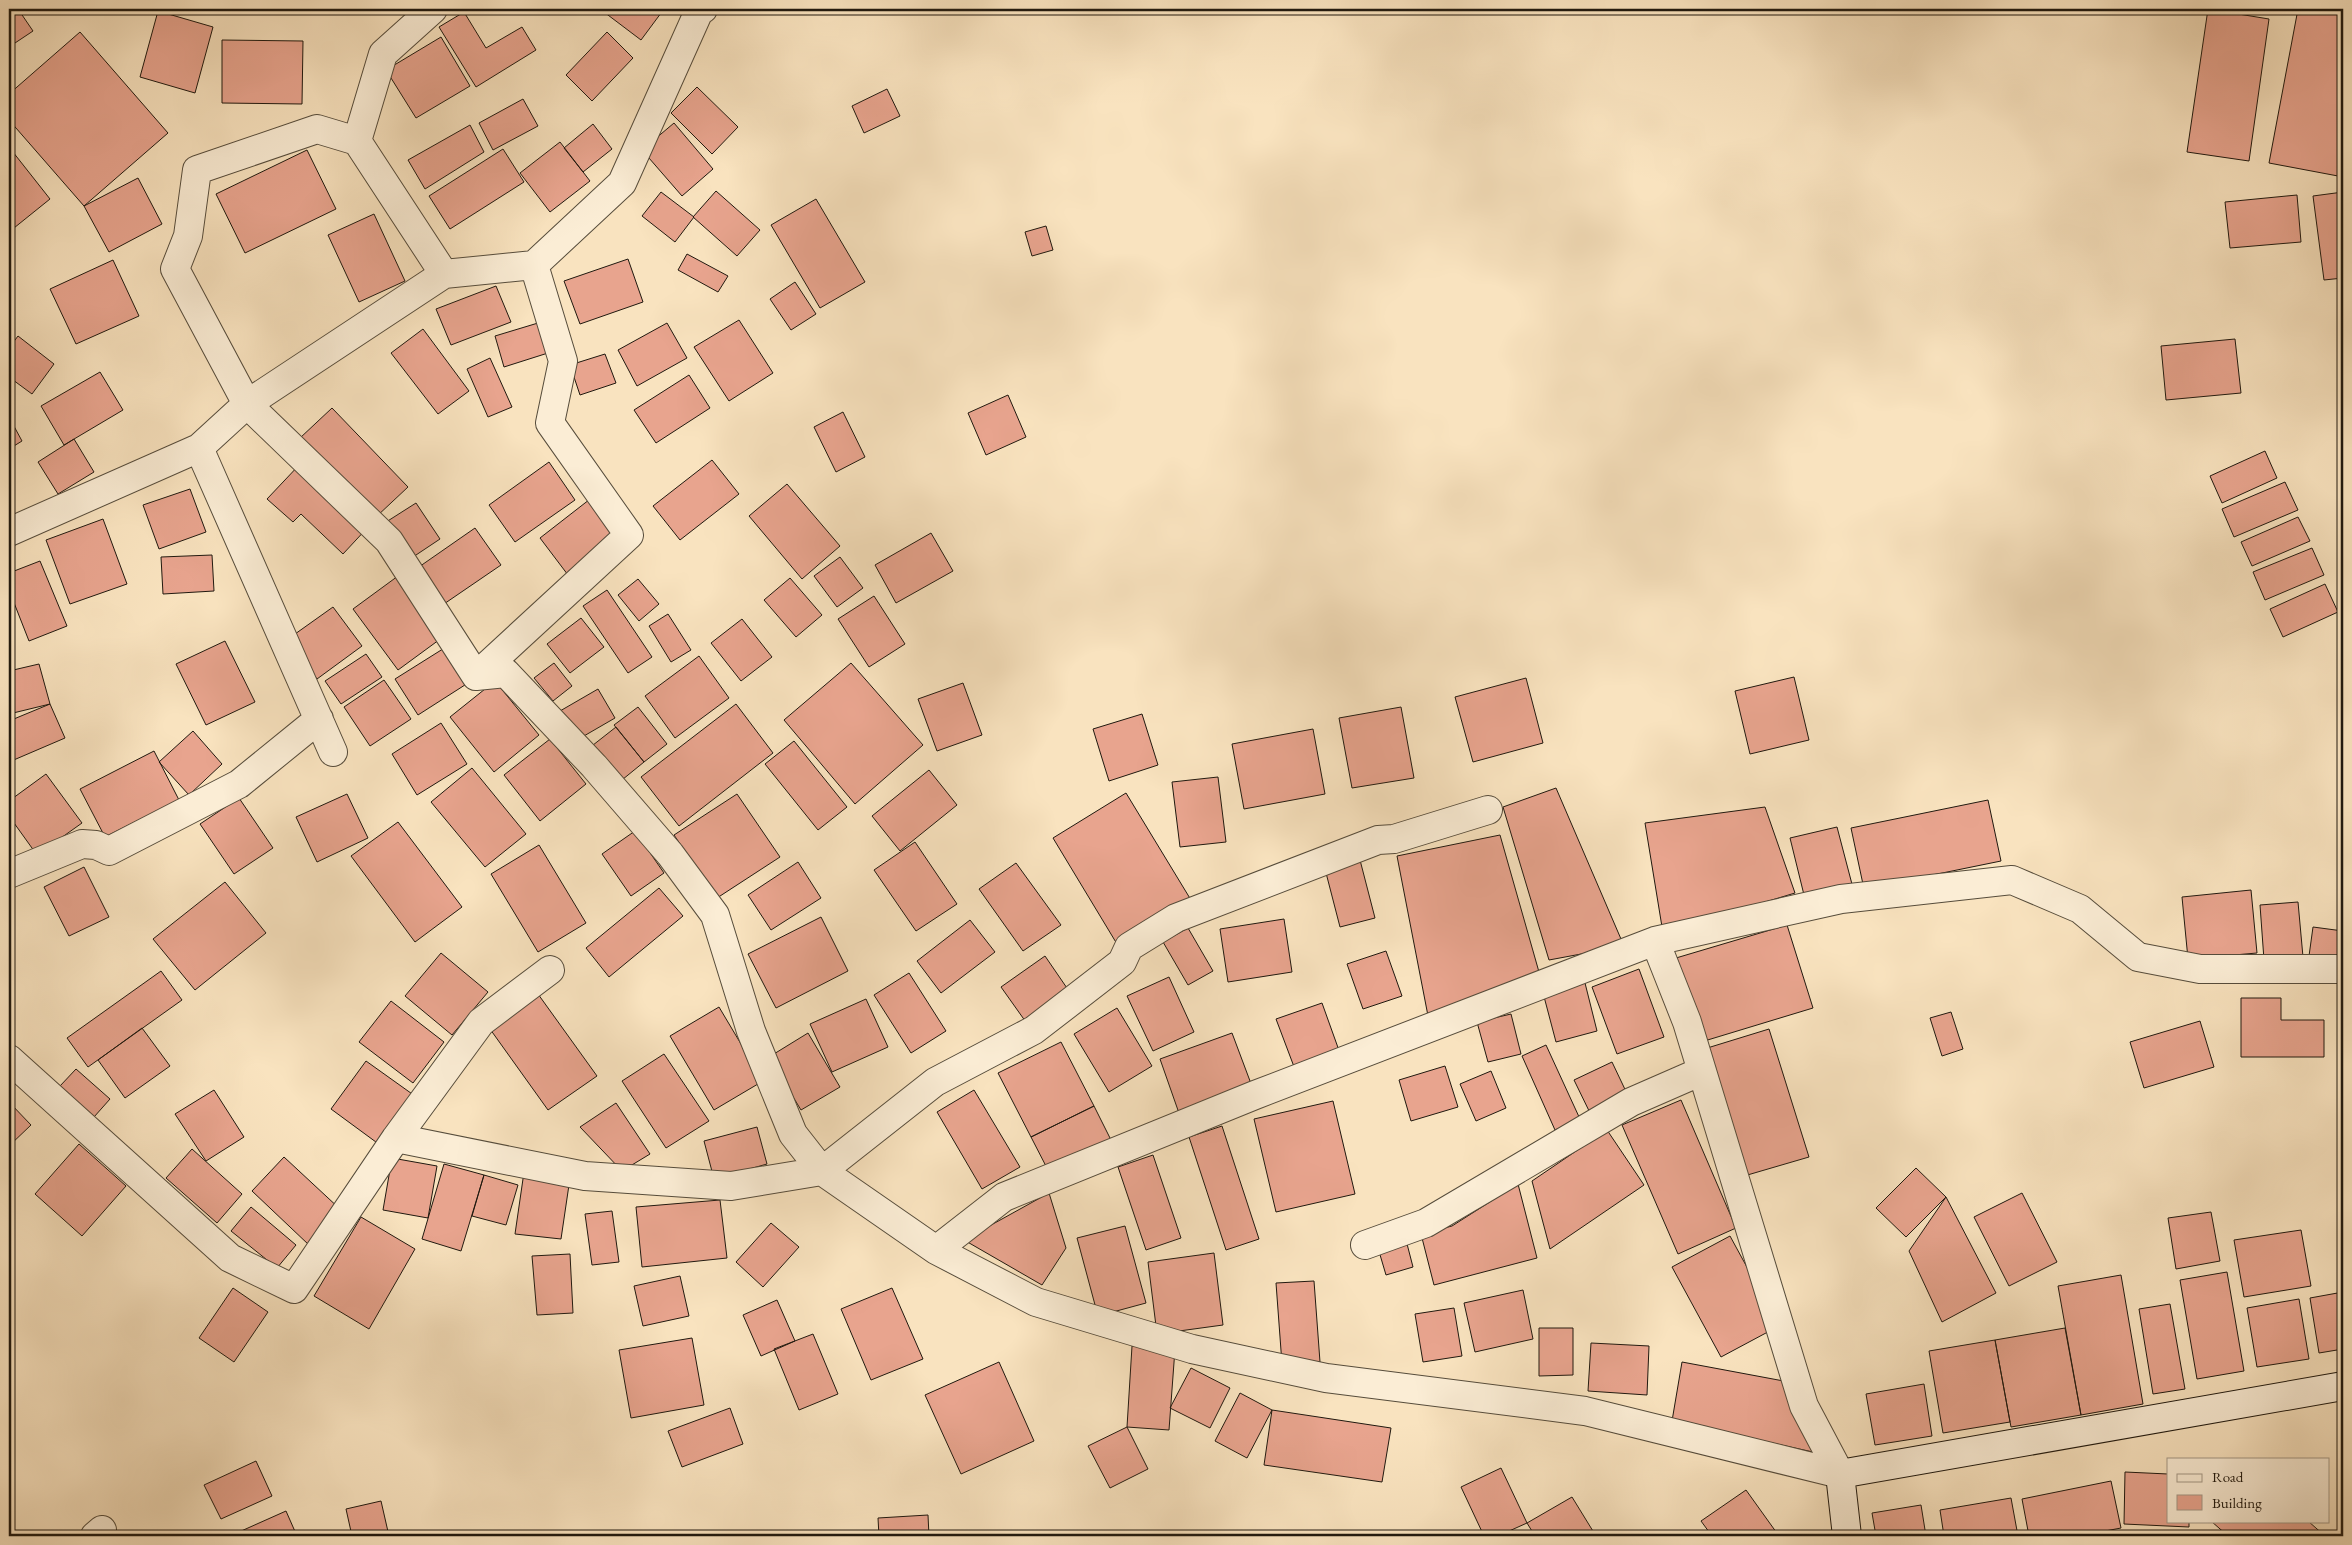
<svg xmlns="http://www.w3.org/2000/svg" width="2352" height="1545" font-family="'EB Garamond',serif">
	<style>
		.building { fill: #e8a48e; stroke: #20190f }
		.lines { fill: none; stroke-linecap: round; stroke-linejoin: round }
		.street-casing { stroke: #564c3b; stroke-width: 30 }
		.secondary-casing { stroke: #20190f; stroke-width: 30 }
		.street { stroke: #fbedd5; stroke-width: 28 }
		.secondary { stroke: #fbedd5; stroke-width: 28 }
	</style>
	<rect width="100%" height="100%" fill="#f9e3bf"/>
	<filter id="stains"><feTurbulence type="fractalNoise" baseFrequency=".004" numOctaves="4"/><feColorMatrix values="0 0 0 0 .2 0 0 0 0 .09 0 0 0 0 .02 0 0 0 .5 -.17"/></filter>
	<radialGradient id="worn" r=".72"><stop offset=".6" stop-color="#630" stop-opacity="0"/><stop offset="1" stop-color="#630" stop-opacity=".3"/></radialGradient>
	<path class="building" d="M9,9h9l15,22 -24,16z
		M600,9h64l-23,31z
		M2208,9l61,10 -20,142 -62,-9z
		M2298,9h45v139l-5,28 -69,-13z
		M158,11l55,16 -18,66 -55,-16z
		M464,12l22,36 36,-21 14,23 -60,37 -37,-60z
		M80,32l88,101 -84,73 -75,-86v-26z
		M607,32l26,26 -41,43 -26,-26z
		M441,37l29,49 -54,32 -30,-48z
		M222,40l81,1 -1,63 -80,-1z
		M697,87l41,40 -26,27 -41,-41z
		M887,89l13,27 -36,17 -12,-27z
		M523,99l15,27 -45,24 -14,-27z
		M674,123l39,46 -31,27 -40,-46z
		M593,124l19,25 -29,23 -19,-24z
		M470,125l14,27 -59,37 -17,-29z
		M560,142l30,39 -40,31 -30,-39z
		M9,147l41,52 -41,33z
		M503,149l21,33 -74,47 -21,-33z
		M307,150l29,59 -91,44 -29,-59z
		M138,178l24,46 -53,28 -25,-46z
		M716,191l44,39 -23,26 -44,-39z
		M661,192l33,25 -19,25 -33,-26z
		M2343,192v86l-19,2 -11,-84z
		M2297,195l4,47 -71,6 -5,-46z
		M816,199l49,83 -45,26 -49,-83z
		M374,214l31,67 -46,21 -31,-67z
		M1046,226l7,24 -21,6 -7,-24z
		M687,254l41,22 -10,16 -40,-22z
		M628,259l15,43 -63,22 -16,-43z
		M113,260l26,56 -63,28 -26,-55z
		M795,282l21,32 -25,16 -21,-31z
		M496,286l15,36 -60,23 -15,-36z
		M739,320l34,53 -44,28 -35,-54z
		M538,323l10,30 -44,14 -9,-31z
		M667,323l20,35 -50,28 -19,-36z
		M423,329l46,62 -31,23 -47,-61z
		M18,336l36,28 -22,30 -23,-17v-29z
		M2235,339l6,54 -75,7 -5,-54z
		M605,354l11,29 -36,12 -10,-30z
		M490,358l22,49 -24,10 -21,-48z
		M100,372l23,38 -59,35 -23,-39z
		M689,375l21,33 -54,35 -22,-33z
		M1008,395l18,42 -40,18 -18,-42z
		M332,408l76,79 -32,30 -76,-79z
		M843,412l22,45 -29,15 -22,-45z
		M9,417l13,24 -13,8z
		M74,439l20,33 -36,22 -20,-32z
		M2265,451l12,27 -55,25 -12,-27z
		M712,460l27,34 -59,46 -27,-34z
		M549,462l26,38 -60,42 -26,-37z
		M301,463l68,63 -26,28 -42,-40 -8,8 -26,-23z
		M2285,482l13,28 -64,27 -12,-28z
		M787,484l53,62 -38,33 -53,-63z
		M190,489l16,43 -47,17 -16,-44z
		M594,496l28,37 -54,42 -28,-37z
		M416,503l24,36 -33,22 -24,-37z
		M2298,517l12,24 -58,25 -11,-24z
		M103,519l24,65 -57,20 -24,-64z
		M475,528l26,37 -60,41 -25,-37z
		M931,533l22,38 -57,32 -21,-38z
		M2312,548l12,27 -59,25 -12,-28z
		M212,555l2,36 -51,3 -2,-37z
		M840,557l23,31 -26,19 -23,-31z
		M40,561l27,65 -38,15 -20,-51v-17z
		M398,576l45,61 -45,33 -45,-61z
		M790,578l32,37 -26,22 -32,-37z
		M638,579l21,25 -20,17 -21,-26z
		M2325,584l13,28 -55,25 -13,-28z
		M607,590l45,67 -24,16 -45,-67z
		M874,596l31,48 -36,23 -31,-48z
		M333,607l29,39 -45,33 -29,-40z
		M668,614l23,36 -20,12 -22,-36z
		M581,618l23,29 -34,26 -23,-29z
		M742,619l30,38 -31,24 -30,-38z
		M225,641l30,61 -49,23 -30,-61z
		M446,647l22,36 -50,32 -23,-36z
		M366,654l16,23 -41,27 -16,-23z
		M699,656l30,42 -54,40 -30,-42z
		M554,663l18,23 -19,15 -19,-23z
		M851,663l72,82 -68,59 -71,-84z
		M39,664l11,40 -41,10v-43z
		M1794,677l15,63 -59,14 -15,-63z
		M1526,678l17,65 -70,19 -18,-65z
		M384,680l27,39 -41,27 -26,-39z
		M495,681l44,54 -45,37 -44,-55z
		M963,683l19,52 -45,16 -19,-52z
		M598,689l17,29 -38,22 -17,-29z
		M50,704l15,34 -56,24v-41z
		M736,704l37,49 -94,73 -38,-49z
		M638,707l29,37 -23,18 -30,-37z
		M1401,707l13,71 -62,10 -13,-70z
		M1142,714l16,51 -49,16 -16,-52z
		M441,723l26,41 -50,31 -25,-41z
		M616,727l28,35 -27,22 -29,-35z
		M1313,729l12,65 -81,15 -12,-65z
		M193,731l29,33 -33,31 -30,-33z
		M550,739l36,45 -46,37 -36,-46z
		M794,741l53,66 -29,23 -53,-66z
		M154,751l25,49 -74,37 -25,-48z
		M472,768l54,66 -41,33 -54,-65z
		M929,770l28,35 -57,46 -28,-35z
		M46,774l36,49 -45,32 -28,-39v-15z
		M1218,777l8,65 -46,5 -8,-65z
		M1556,788l68,158 -75,14 -46,-153z
		M1126,793l65,107 -74,44 -64,-106z
		M347,794l21,44 -51,24 -21,-45z
		M737,794l43,63 -63,41 -43,-63z
		M239,798l34,50 -39,26 -34,-50z
		M1988,800l13,61 -137,28 -13,-61z
		M1765,807l30,86 -132,40 -18,-110z
		M398,822l64,85 -47,35 -64,-86z
		M1837,827l16,61 -48,11 -15,-61z
		M635,831l29,42 -33,23 -29,-42z
		M1500,835l39,137 -110,49 -32,-165z
		M915,842l42,62 -41,27 -42,-61z
		M539,845l47,78 -48,29 -47,-78z
		M1360,860l15,58 -35,9 -15,-58z
		M798,862l23,36 -50,32 -23,-35z
		M1016,863l45,62 -38,26 -44,-62z
		M84,867l25,50 -40,19 -25,-49z
		M225,882l41,51 -71,57 -42,-51z
		M659,888l24,28 -74,61 -23,-29z
		M2251,890l6,63 -69,6 -6,-62z
		M2298,902l5,55 -39,3 -4,-55z
		M821,917l27,54 -72,37 -28,-54z
		M1284,919l8,53 -64,10 -8,-53z
		M970,920l25,32 -54,41 -24,-32z
		M1787,925l26,83 -112,34 -25,-84z
		M2313,927l30,4v30l-34,-5z
		M1188,928l25,43 -25,14 -25,-43z
		M1386,951l16,45 -39,13 -16,-45z
		M441,953l47,39 -36,43 -47,-39z
		M1045,956l24,35 -41,34 -27,-38z
		M1639,969l25,68 -47,17 -25,-67z
		M161,971l21,29 -94,67 -21,-29z
		M909,973l37,58 -35,22 -37,-58z
		M1169,977l25,55 -41,19 -26,-55z
		M1584,979l13,52 -41,11 -14,-53z
		M538,994l59,82 -49,34 -58,-81z
		M2241,998h40v22h43v37h-83z
		M866,999l22,48 -56,25 -22,-48z
		M391,1001l53,41 -31,41 -54,-41z
		M1322,1003l19,53 -45,16 -20,-53z
		M719,1007l44,74 -49,29 -44,-74z
		M1117,1008l35,58 -43,26 -35,-58z
		M1951,1012l12,37 -21,7 -12,-38z
		M1511,1014l10,40 -33,8 -11,-40z
		M2200,1021l14,46 -70,21 -14,-46z
		M142,1028l28,38 -45,32 -27,-38z
		M1769,1029l40,128 -65,19 -40,-127z
		M808,1033l32,54 -39,23 -32,-53z
		M1232,1033l21,56 -73,27 -20,-57z
		M1061,1042l33,64 -63,31 -33,-64z
		M1546,1045l34,74 -25,11 -33,-74z
		M664,1054l45,67 -43,27 -44,-67z
		M366,1061l49,35 -35,49 -49,-36z
		M1612,1062l19,40 -38,17 -19,-39z
		M1445,1066l13,41 -47,14 -12,-41z
		M76,1069l34,30 -16,18 -34,-31z
		M1491,1071l15,37 -30,13 -16,-37z
		M214,1090l30,47 -38,24 -31,-47z
		M974,1090l46,77 -38,22 -45,-77z
		M1681,1100l55,128 -58,26 -56,-129z
		M1333,1101l22,93 -79,18 -22,-93z
		M9,1102l22,23 -22,21z
		M616,1103l34,51 -28,17 -42,-44z
		M1094,1106l17,34 -62,32 -18,-35z
		M1222,1126l37,113 -33,11 -37,-113z
		M757,1127l10,37 -53,15 -10,-38z
		M1607,1130l37,55 -94,64 -18,-68z
		M79,1144l47,42 -44,50 -47,-42z
		M192,1149l50,45 -25,29 -51,-45z
		M1153,1155l28,83 -35,12 -28,-83z
		M284,1157l57,53 -32,35 -57,-54z
		M392,1158l45,8 -9,52 -45,-8z
		M444,1164l40,11 -23,76 -39,-12z
		M1916,1168l30,29 -40,40 -30,-29z
		M524,1172l46,6 -9,61 -46,-5z
		M484,1175l34,10 -12,40 -34,-9z
		M1518,1184l19,74 -103,27 -13,-51 31,-8z
		M1049,1193l17,55 -24,37 -78,-45z
		M2022,1193l35,69 -48,24 -35,-69z
		M1946,1197l50,96 -54,29 -33,-71z
		M720,1200l7,58 -85,9 -6,-60z
		M251,1207l45,38 -19,23 -46,-37z
		M612,1211l7,51 -27,3 -7,-51z
		M2211,1212l9,49 -44,8 -8,-51z
		M361,1217l54,32 -46,80 -55,-33z
		M771,1223l28,24 -36,40 -27,-25z
		M1125,1226l21,77 -48,13 -21,-78z
		M2301,1230l10,56 -67,11 -10,-57z
		M1730,1236l49,90 -58,31 -49,-90z
		M1406,1240l7,27 -27,8 -8,-27z
		M1214,1253l9,72 -66,9 -9,-72z
		M570,1254l3,59 -36,2 -5,-59z
		M2227,1272l17,99 -47,8 -17,-99z
		M2121,1275l22,129 -62,11 -23,-129z
		M680,1276l9,40 -46,10 -9,-40z
		M1314,1281l6,81 -38,2 -6,-81z
		M233,1288l35,24 -34,50 -35,-24z
		M892,1288l31,71 -52,21 -30,-71z
		M1523,1290l10,49 -58,13 -11,-49z
		M2343,1292v57l-24,4 -9,-55z
		M2299,1299l10,60 -52,8 -10,-59z
		M777,1300l18,41 -34,15 -18,-41z
		M2170,1304l15,85 -32,5 -14,-85z
		M1454,1308l8,48 -39,6 -8,-48z
		M1539,1328h34v47l-34,1z
		M2065,1328l16,87 -70,12 -16,-87z
		M813,1334l25,60 -39,16 -25,-61z
		M692,1338l12,67 -73,13 -12,-68z
		M1995,1340l15,82 -67,11 -14,-82z
		M1591,1343l58,3 -2,49 -59,-4z
		M1132,1346l43,3 -6,81 -42,-3z
		M999,1362l35,79 -73,33 -36,-79z
		M1682,1362l107,20 24,70 -141,-31z
		M1191,1368l39,20 -20,40 -40,-20z
		M1924,1384l8,52 -57,9 -9,-51z
		M1240,1393l32,17 -25,48 -32,-17z
		M730,1408l13,36 -61,23 -14,-36z
		M1272,1410l119,18 -9,54 -118,-17z
		M1127,1427l21,42 -38,19 -22,-42z
		M256,1461l16,35 -51,23 -17,-34z
		M1501,1468l26,55 -29,13h-14l-23,-49z
		M2125,1472l43,2v47h21v6l-65,-3z
		M2111,1481l10,47 -42,8h-50l-7,-37z
		M1746,1490l33,46h-67l-11,-15z
		M1572,1497l24,39h-61l-8,-13z
		M2011,1498l7,38h-74l-4,-26z
		M381,1501l8,35h-37l-6,-27z
		M1921,1505l5,31h-50l-4,-23z
		M286,1511l11,25h-67z
		M928,1515l1,21h-50l-1,-18z
		M2211,1521h97l17,15h-97z
		M1332,1531v5h-40v-4z"/>
	<g class="lines">
		<g class="street-casing">
			<path id="street" d="M357,141l26,-87 50,-45
				M444,274l-87,-133 -40,-12 -120,41 -9,66 -13,33 72,135 142,137 87,135 30,-3 88,93 76,88 45,61 36,116 42,103 29,37 114,79 100,52 156,47 134,29 259,33 255,63
				M9,532l190,-84
				M476,676l153,-141 -79,-112 13,-62 -29,-96
				M333,752l-134,-304 48,-44 197,-130 90,-9 88,-82 77,-172 4,-2
				M9,874l73,-30 14,1 13,6 130,-67 80,-65
				M1655,941l32,81 117,384 36,68
				M9,1059l221,199 64,31 102,-151 85,-116 69,-52
				M396,1138l189,38 146,10 91,-15 113,-89 99,-52 88,-68 7,-15 47,-29 202,-78 16,-1 94,-29
				M1365,1245l61,-22 205,-121 71,-31
				M936,1250l68,-53 251,-102 400,-154 186,-42 171,-19 68,29 58,48 62,12h143
				M95,1536l7,-6"/>
		</g>
		<g class="secondary-casing">
			<path id="secondary" d="M1847,1536l-7,-62 503,-88"/>
		</g>
		<use href="#street" class="street"/>
		<use href="#secondary" class="secondary"/>
	</g>
	<rect width="2352" height="1545" fill="none" stroke="#f9e3bf" stroke-width="30"/>
	<rect x="10" y="10" width="2332" height="1525" fill="none" stroke="#20190f" stroke-width="2.5"/>
	<rect x="15" y="15" width="2322" height="1515" fill="none" stroke="#20190f"/>
	<rect x="2167" y="1458" width="162" height="65" fill="#fbedd5" stroke="#a39886"/>
	<rect x="2177" y="1474" width="25" height="8" fill="#fbedd5" stroke="#a39886"/>
	<text x="2212" y="1482" font-size="15" fill="#20190f">Road</text>
	<rect x="2177" y="1495" width="25" height="15" fill="#e8a48e" stroke="#a39886"/>
	<text x="2212" y="1508" font-size="15" fill="#20190f">Building</text>
	<rect width="100%" height="100%" filter="url(#stains)"/>
	<rect width="100%" height="100%" fill="url(#worn)"/>
</svg>
